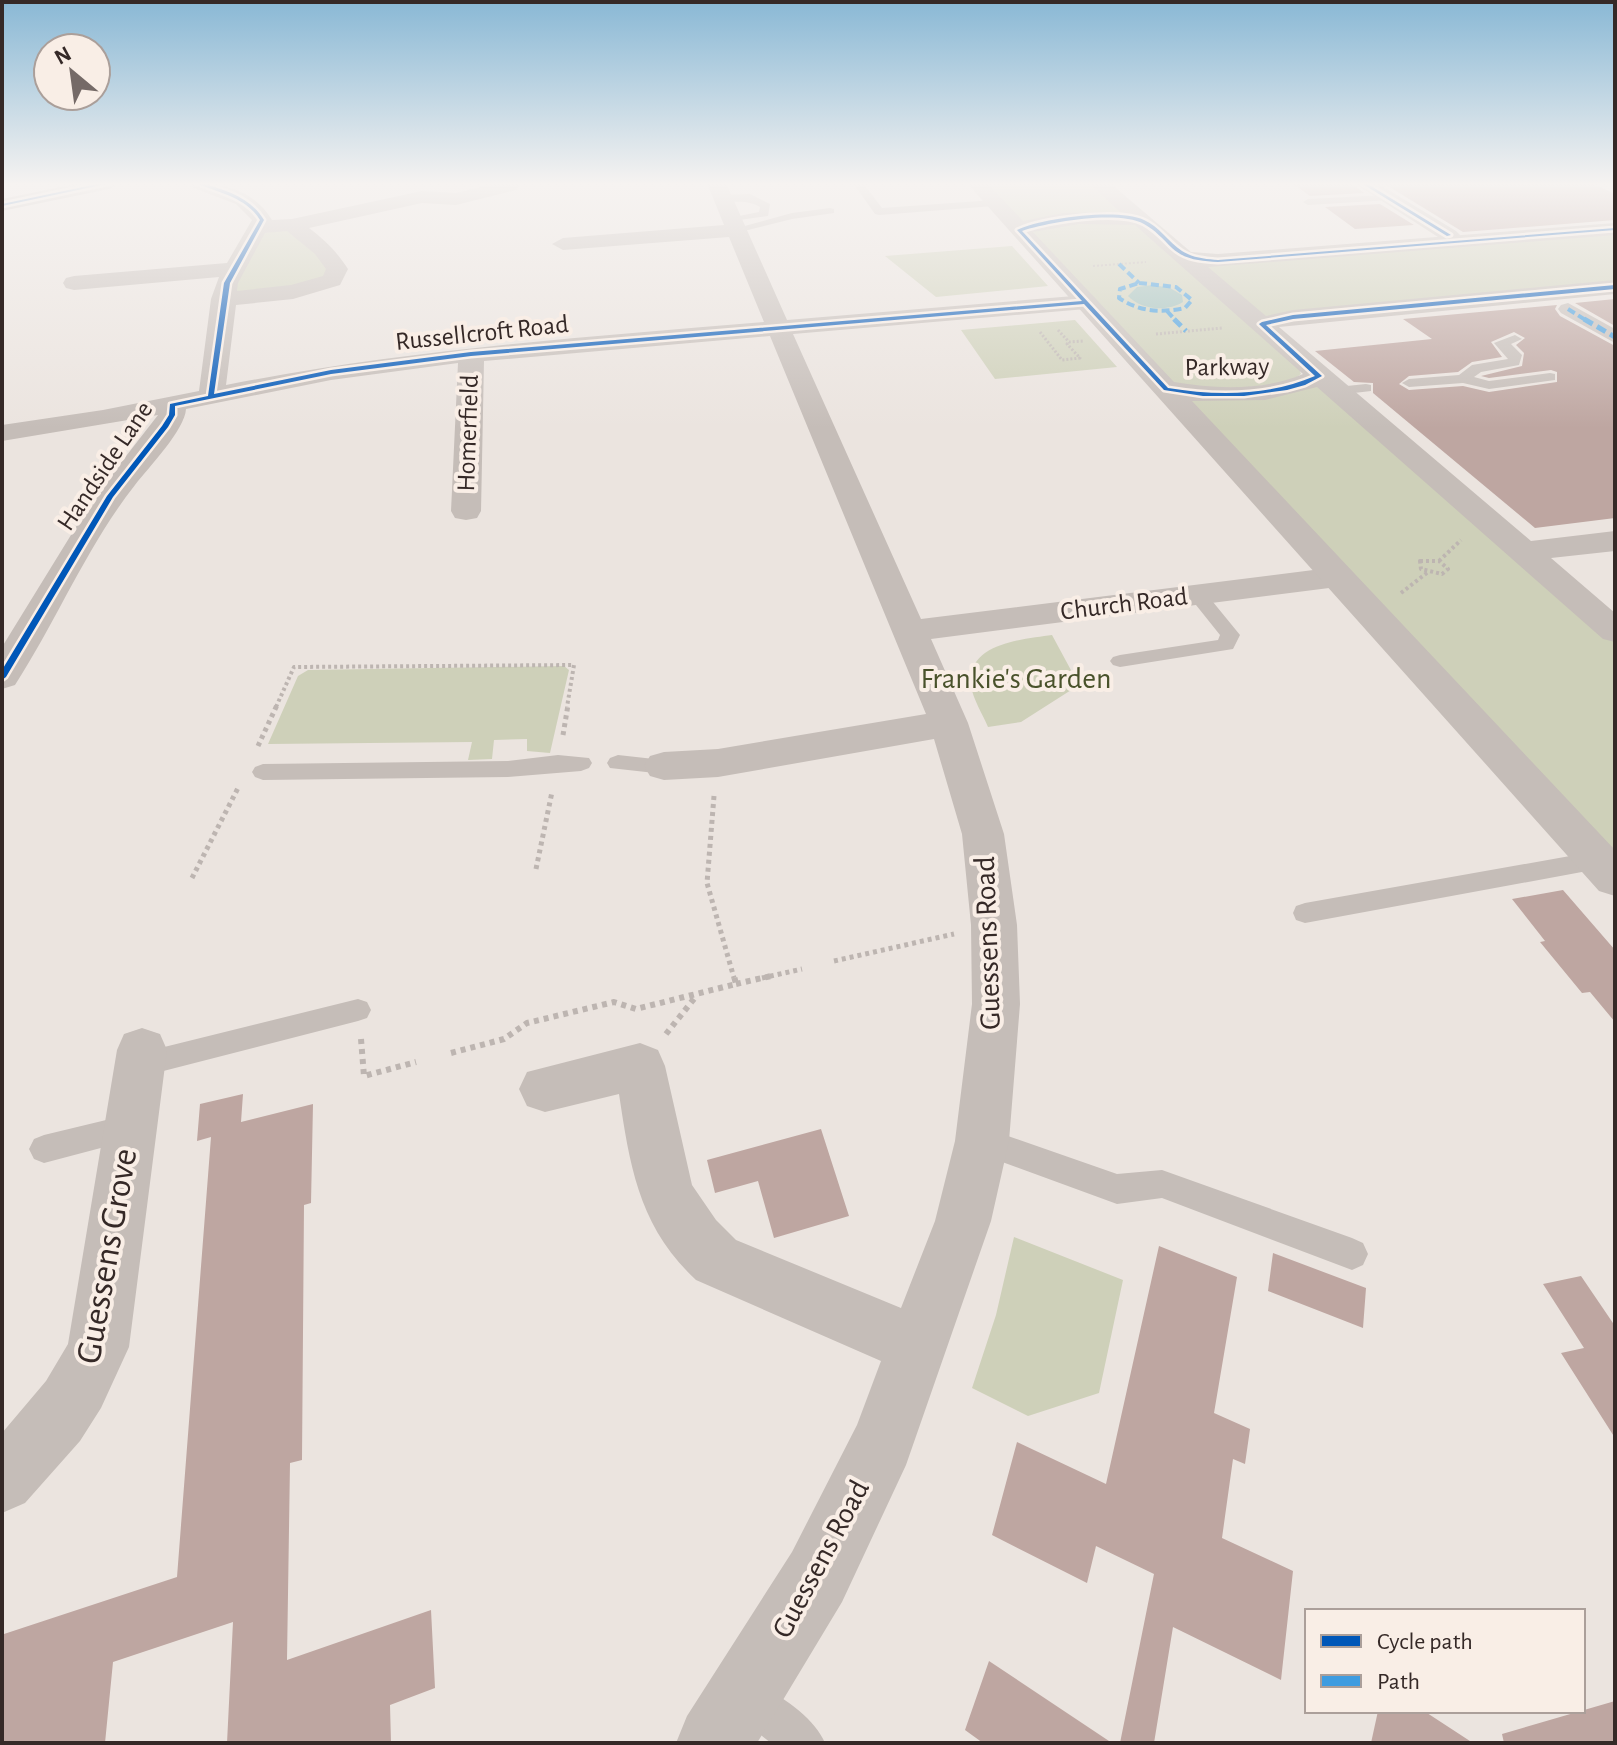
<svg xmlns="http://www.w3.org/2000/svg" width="1617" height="1745" font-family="'Alegreya Sans',sans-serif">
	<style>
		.green { fill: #ced0b9 }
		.water { fill: #9bbeb9 }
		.building { fill: #bea6a1; fill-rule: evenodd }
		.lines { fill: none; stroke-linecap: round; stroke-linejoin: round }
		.path-far4 { stroke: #bdb5b1; stroke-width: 2; stroke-dasharray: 2 2; stroke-linecap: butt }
		.path-far3 { stroke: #bdb5b1; stroke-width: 3; stroke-dasharray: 2 2; stroke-linecap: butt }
		.path-far2 { stroke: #bdb5b1; stroke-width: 4; stroke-dasharray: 3 3; stroke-linecap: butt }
		.path-far1 { stroke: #bdb5b1; stroke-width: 5; stroke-dasharray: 4 4; stroke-linecap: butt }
		.path { stroke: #bdb5b1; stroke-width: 6; stroke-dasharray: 5 5; stroke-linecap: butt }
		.service { fill: #c5bdb8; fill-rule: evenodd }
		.pedestrian { fill: #c5bdb8; fill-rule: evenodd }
		.minor { fill: #c5bdb8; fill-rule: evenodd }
		.tertiary { fill: #c5bdb8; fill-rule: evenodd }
		.secondary { fill: #b5ada9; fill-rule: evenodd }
		.quiet-far1 { stroke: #3e9ce0; stroke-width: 4; stroke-dasharray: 8 4; stroke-linecap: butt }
		.quiet { stroke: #3e9ce0; stroke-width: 5; stroke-dasharray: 10 5; stroke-linecap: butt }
		.cycleway-casing { stroke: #f9eee6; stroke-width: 5 }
		.cycleway { fill: #0057b8; fill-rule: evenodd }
		.labels { text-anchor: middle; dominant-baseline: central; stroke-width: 8; stroke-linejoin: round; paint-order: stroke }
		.far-street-label { font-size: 26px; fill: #352927; stroke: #f9eee6 }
		.park-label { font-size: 30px; fill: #49522b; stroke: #f9eee6 }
		.street-label { font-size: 30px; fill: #352927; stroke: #f9eee6 }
		.near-street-label { font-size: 36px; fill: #352927; stroke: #f9eee6 }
	</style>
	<rect width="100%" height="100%" fill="#ebe4df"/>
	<path class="green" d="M985,183h107l36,32 -107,7z
		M1107,220l31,5 160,140 3,9 -12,9 -79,8 -37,-8 -141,-150 2,-4z
		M285,229l12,3 34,39 -20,16 -77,6 14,-38 12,-21z
		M1615,232v53l-350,33 -62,-54z
		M1012,246l36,40 -112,11 -51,-41z
		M1075,320l42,47 -122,12 -34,-49z
		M1320,386l295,256v218l-429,-461z
		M1052,635l27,50 -58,37 -33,5c-5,-12 -15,-28 -17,-41 -6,-43 53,-47 81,-51z
		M564,666l5,4 -19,83 -23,-2v-12l-33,1 -2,19 -24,1 4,-18 -204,2 30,-68 10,-6z
		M1014,1237l109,43 -24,113 -71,23 -56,-28 24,-73z"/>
	<path class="water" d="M1153,285l17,3 12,7 1,7c-16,10 -42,8 -55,-6l9,-9z"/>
	<path class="building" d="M1292,183h59l13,10 -54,3z
		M1383,183h209l23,11v26l-152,12z
		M1380,204l34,21 -59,4 -30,-22z
		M1615,299v27l-40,-23z
		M1557,305l-2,4 5,7 55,30v172l-80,10 -162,-135v-10l-19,-1 -39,-31 117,-12 -29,-20zM1514,332l11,6 -9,7 8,8 -2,13 -41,10 8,2 62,-8 6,2v10l-68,10 -26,-6 -54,4 -10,-6 10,-8 49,-4 14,-10 30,-5 -11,-15z
		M1563,890l52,60v72l-25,-30 -8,1 -42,-51 5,-1 -33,-42z
		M243,1094l-2,28 72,-18 -2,99 -7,2 -2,255 -12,3 -3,197 144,-50 4,78 -45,17 1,38h-164l6,-121 -120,40 -8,81h-103l2,-109 173,-57 34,-440 -14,4 3,-37z
		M821,1129l28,87 -75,22 -16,-57 -43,12 -8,-33z
		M1159,1246l78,31 -23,136 36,16 -5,35 -12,-5 -11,79 71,33 -12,109 -108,-53 -19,116h-34l34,-169 -58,-28 -9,37 -95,-48 25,-93 89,42z
		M1273,1253l93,35 -3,40 -95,-37z
		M1581,1276l34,50v112l-54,-85 23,-5 -41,-64z
		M989,1661l123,82h-129l-18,-13z
		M1615,1701v42h-111l-2,-9z
		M1378,1711h46l49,32h-102z"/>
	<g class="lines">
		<path class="path-far4" d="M1093,266l53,-4"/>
		<path class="path-far3" d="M1058,330l11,12 14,-1
			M1040,332l22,28 18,-2 -13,-14 2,-2
			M1156,334l66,-6"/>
		<path class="path-far2" d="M1420,561h19l9,8 -6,5 -21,-5z
			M1439,561l22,-21
			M1401,593l27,-21
			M276,707l18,-40 280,-2 -7,42"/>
		<path class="path-far1" d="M563,735l5,-30
			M258,746l19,-41
			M714,796l-7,87 27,95
			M536,869l16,-77
			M192,878l46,-90
			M834,961l120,-27
			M762,978l40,-9"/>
		<path class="path" d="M736,984l35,-8
			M666,1034l31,-39
			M361,1039l3,37 52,-14
			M451,1053l53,-14 23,-16 87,-21 22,7 100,-25 -2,-8"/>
		<path class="service" d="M853,183h10l19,25 112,-8 5,3 -5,3 -115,9 -4,-1z
			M750,194l20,10 -2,12 -29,4v-4l20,-4 1,-5c-17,-10 -31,-1 -43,-9l5,-3z
			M1386,195l4,1v4l-82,5 -5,-3 5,-3z
			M830,208l4,1v4l-42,6 -56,14 -6,-3 62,-17z
			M1515,335l7,4 -11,5 11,11 -3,10 -38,7 -7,5 15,4 61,-8 5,1v6l-66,9 -26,-6 -54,4 -7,-4 7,-4 50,-4 13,-10 36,-6 -14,-16z
			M1366,384l5,1v6l-34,4 -7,-4 7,-4z
			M1197,589l7,2 36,44 -7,14 -113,18 -7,-2 -3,-4 3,-4 7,-2 98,-15 2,-5 -32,-40z
			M558,755l31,3 3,5 -3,5 -8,3 -73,6 -245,3 -8,-3 -3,-5 3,-5 8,-3 245,-3z
			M618,755l54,6 3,5 -3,5 -8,3 -54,-6 -3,-5 3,-5z
			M1598,851l8,3 4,6 -4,6 -8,3 -293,54 -9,-3 -3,-7 3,-7 9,-3z
			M358,999l9,3 4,8 -4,8 -9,3 -218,56 -10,-3 -4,-9 4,-9 10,-3z
			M131,1114l10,4 5,9 -5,9 -10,4 -87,23 -10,-4 -5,-10 5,-10 10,-4z
			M982,1127l135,47 45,-4 190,68 11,5 5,11 -5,11 -11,5 -190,-72 -45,6 -145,-53 -5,-10 5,-10z
			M748,1680c27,11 66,36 77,63h-54l-37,-29 -6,-14 6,-14z"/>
		<path class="pedestrian" d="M1568,303l47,26v14l-54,-30 -3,-4 3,-4z"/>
		<path class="minor" d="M189,183c34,0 64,6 83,37l20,-1 130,-28 34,2 41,-10h21l1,3 -3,4 -60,15 -34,-2 -113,25c16,12 28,24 39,41l-8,16 -47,14 -57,6 -10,80c178,-35 357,-48 538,-63l-35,-85 -166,13 -11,-6 11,-6 161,-13 -17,-42h19l61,137 299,-25 8,2 4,5 -4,5 -8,2 -293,25 128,285 416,-52 12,3 5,7 -5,7 -12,3 -406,52 37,84 36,111 13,91 3,79 -11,137 -18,80 -85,244 -64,137 -85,141h-81l11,-27 105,-164 65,-127 24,-64 -185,-81c-57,-53 -66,-113 -77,-186l-74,18 -18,-6 -8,-17 8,-17 113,-29 18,7 7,16 27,119 24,35 20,20 165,68 34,-87 20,-80 17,-137 -1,-79 -9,-91 -28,-95 -216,38 -54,3 -14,-4 -6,-10 6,-10 14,-4 54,-3 208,-35 -156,-378 -286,25 -3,150 -4,7 -11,2 -11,-2 -4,-7 7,-148 -127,17 -145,29c-1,21 -38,59 -51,76 -48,61 -78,135 -120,200l-13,4v-42l93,-151 63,-81 -156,26v-16l101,-15 96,-19 12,-92 8,-22 -145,13 -8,-2 -3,-5 3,-5 8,-2 153,-13 25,-43 -16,-16 -45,-17zM287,231l28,23 11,15 -3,7 -32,9 -54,6 1,-8 27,-50z
			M1354,183h23l79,48 4,4 -6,13h-16l-3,-5 3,-6z
			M142,1028l18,6 7,16 -38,297 -28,61 -21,33 -55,62 -23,10v-80l44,-52 22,-37 49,-294 7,-16z"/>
		<path class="tertiary" d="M967,183h20l36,38 40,-8 57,-1 -31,-29h21l81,69 27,2 397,-31v12l-407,32 58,49 27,-6 322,-30v14l-336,33 252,214 84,-10v20l-64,7 64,55v29l-12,-3 -286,-252 -52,13 -73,1 423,449v46l-16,-5zM1079,224l56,1 168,149c-39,17 -88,15 -129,8l-141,-150z"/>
		<path class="secondary" d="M80,183h38l-9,6 -107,22v-12z"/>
		<path class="quiet-far1" d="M1119,264l20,19
			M1139,283l37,4 16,13 -7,8c-24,5 -45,4 -66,-10l1,-9z
			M1568,309l19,12
			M1167,311l9,10"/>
		<path class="quiet" d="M1174,319l12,12
			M1584,319l31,18"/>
		<g class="cycleway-casing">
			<path id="cycleway" d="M102,183h9l-109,23v-2z
				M196,183h7c24,8 47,14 61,37l-34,63 -16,111 117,-24 140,-18 611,-51 -65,-71c25,-12 101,-22 127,-10 16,7 24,22 38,31 11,7 24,8 36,9l397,-32v2l-397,32c-17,-1 -33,-2 -46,-14 -9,-9 -17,-18 -28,-24 -26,-14 -95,-2 -122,7l146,157c49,8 101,8 147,-12l-55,-51 -1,-1 3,-2 31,-7 322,-30v4l-322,30 -27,6 56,51 -17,9 -18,5 -43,6h-41l-39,-6 -80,-86 -613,52 -140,18 -156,32v9l-7,12 -55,70 -107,180 -4,3v-10l105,-174 55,-70 7,-11 1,-11 38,-8 16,-113 36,-63c-14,-23 -41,-27 -64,-37z
				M1361,183h5l85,52 -4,1z"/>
		</g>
		<use href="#cycleway" class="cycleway"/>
	</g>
	<linearGradient id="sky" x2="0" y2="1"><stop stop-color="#89b8d5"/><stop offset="0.43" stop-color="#f6f3f1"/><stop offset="1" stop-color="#f6f3f1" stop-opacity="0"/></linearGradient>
	<rect width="1617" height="428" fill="url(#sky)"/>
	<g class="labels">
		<g class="far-street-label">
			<text transform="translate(482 333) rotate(-6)">Russellcroft Road</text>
			<text transform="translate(1227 367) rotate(-1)">Parkway</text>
			<text transform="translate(468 433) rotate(-88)">Homerfield</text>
			<text transform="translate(105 466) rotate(-56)">Handside Lane</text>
			<text transform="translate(1124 604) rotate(-7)">Church Road</text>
		</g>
		<g class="park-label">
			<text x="1016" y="679">Frankie's Garden</text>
		</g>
		<g class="street-label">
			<text transform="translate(988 943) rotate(-92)">Guessens Road</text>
			<text transform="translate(821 1559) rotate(-62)">Guessens Road</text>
		</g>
		<g class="near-street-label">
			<text transform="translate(107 1256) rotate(-80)">Guessens Grove</text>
		</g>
	</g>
	<rect width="1617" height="1745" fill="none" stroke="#352927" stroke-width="8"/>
	<rect x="1305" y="1609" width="280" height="104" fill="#f9eee6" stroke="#ab9f9a" stroke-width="2"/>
	<rect x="1321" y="1635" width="40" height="12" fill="#0057b8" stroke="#ab9f9a" stroke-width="2"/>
	<text x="1377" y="1649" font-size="24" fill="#352927">Cycle path</text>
	<rect x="1321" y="1675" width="40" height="12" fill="#3e9ce0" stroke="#ab9f9a" stroke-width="2"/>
	<text x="1377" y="1689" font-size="24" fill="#352927">Path</text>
	<g transform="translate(72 72) rotate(331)"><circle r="38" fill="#f9eee6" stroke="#ab9f9a" stroke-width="2"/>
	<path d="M0-6L14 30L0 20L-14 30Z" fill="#756a67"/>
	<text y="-12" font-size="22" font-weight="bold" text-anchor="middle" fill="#352927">N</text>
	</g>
</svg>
